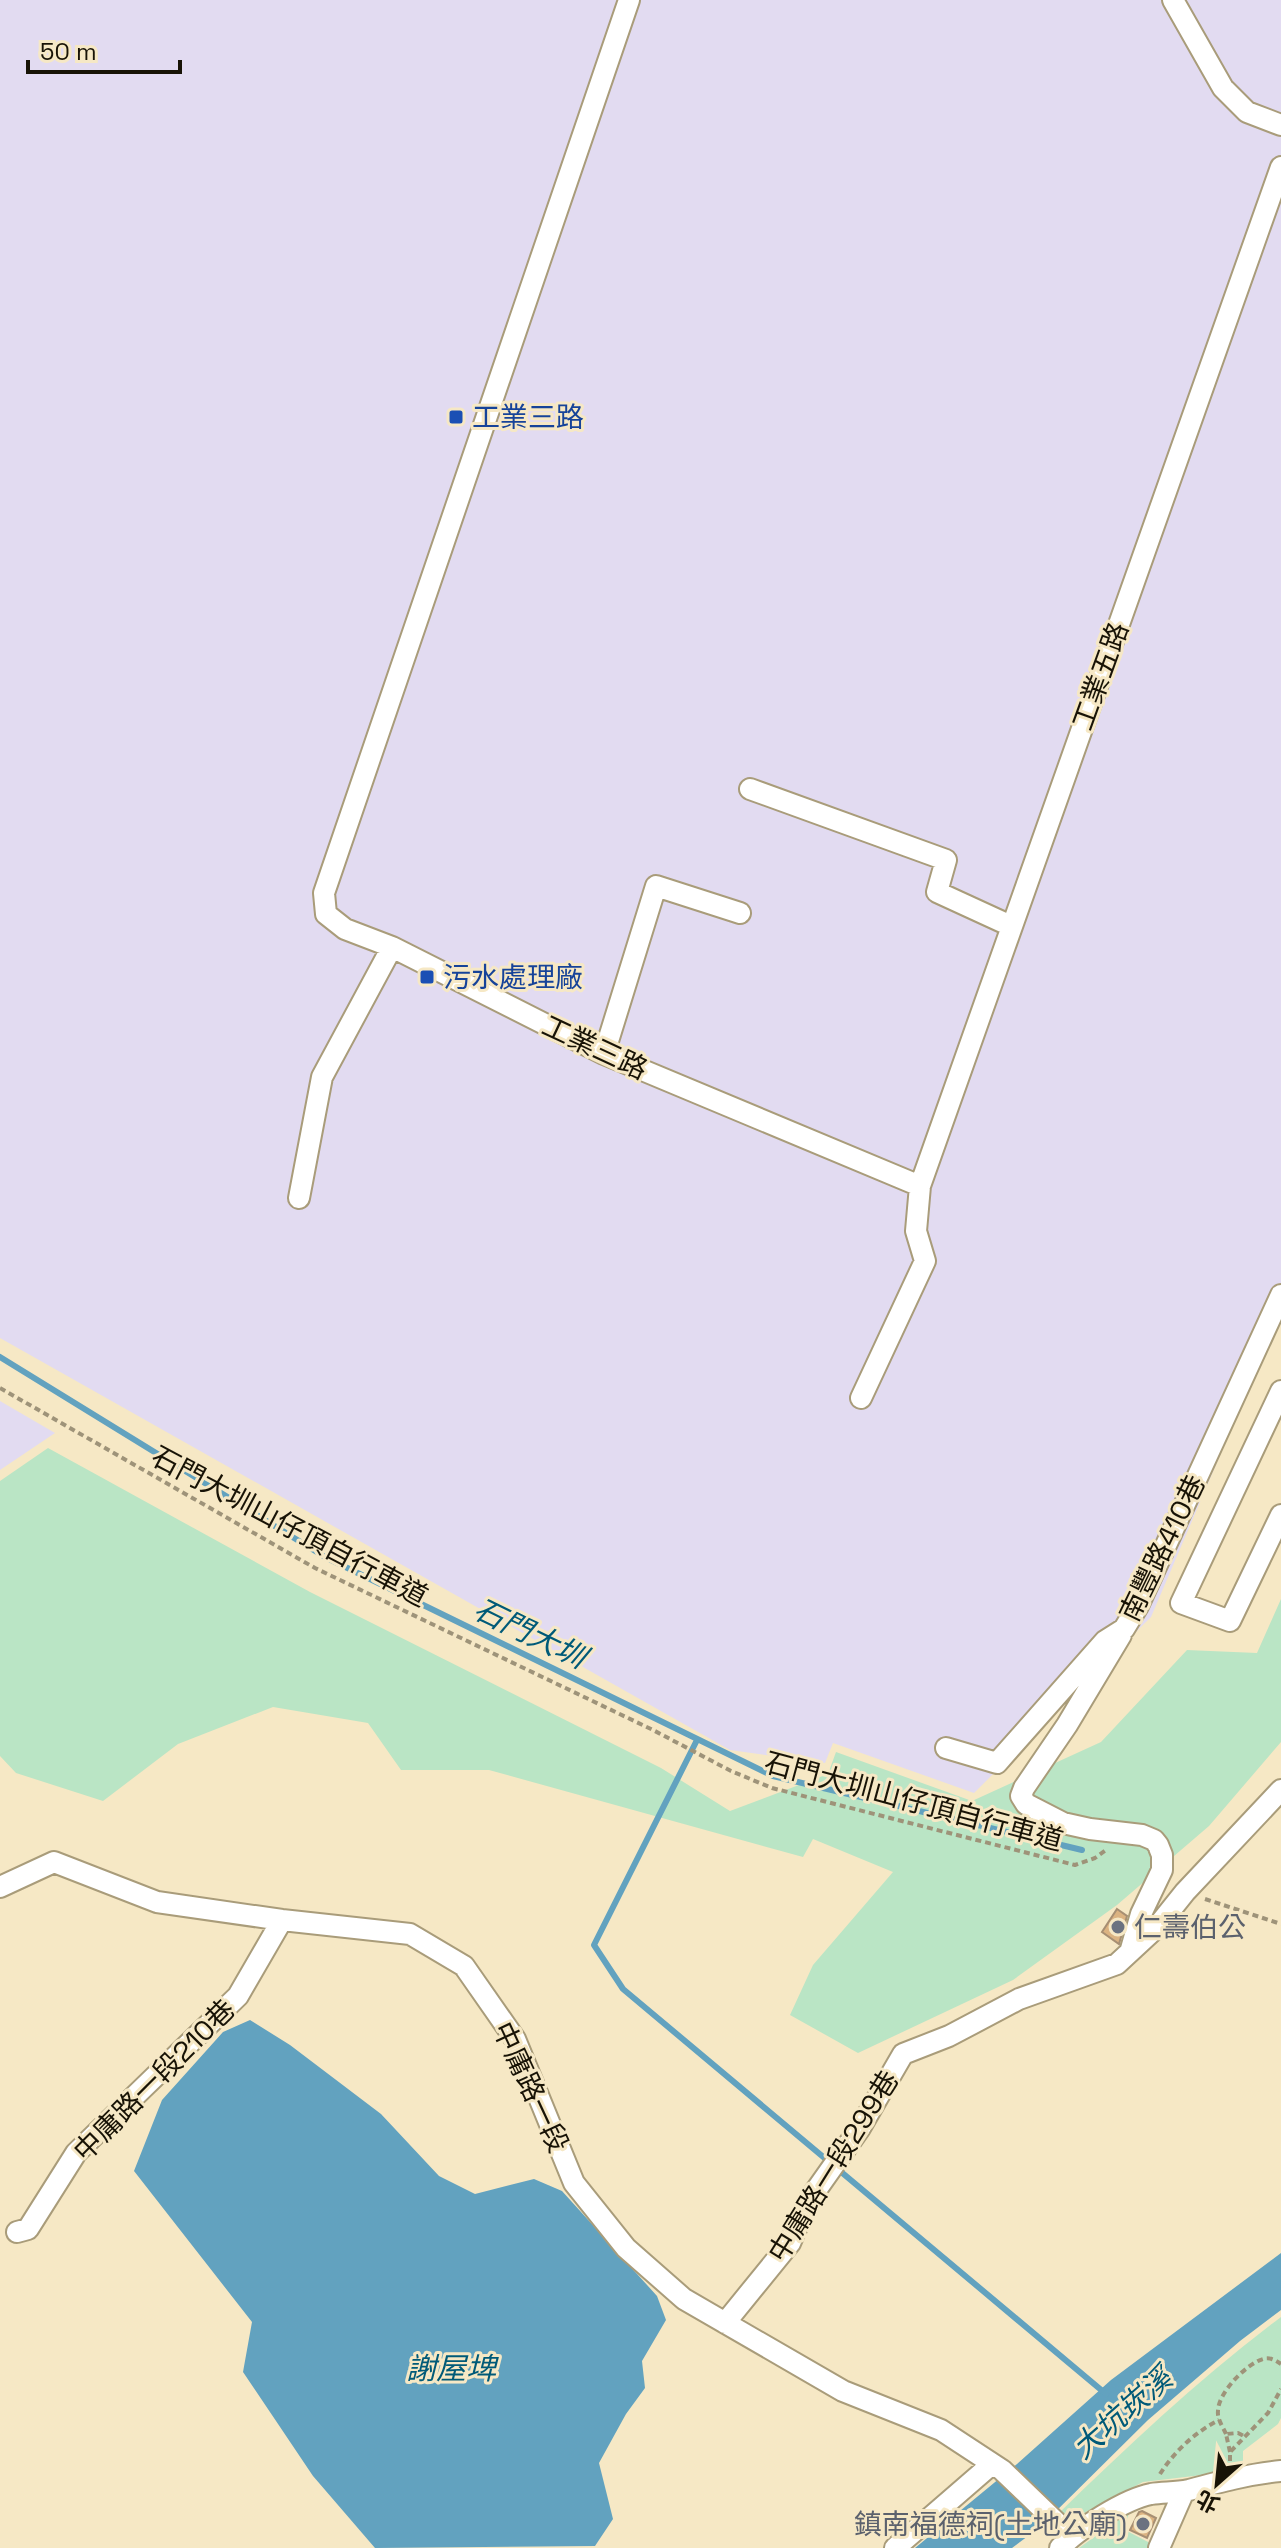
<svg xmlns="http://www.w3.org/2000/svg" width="1281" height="2548" font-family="'Space Grotesk','Noto Sans TC',sans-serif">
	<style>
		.industrial { fill: #e2dbf1 }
		.green { fill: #bae5c5 }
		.water { fill: #62a2bf }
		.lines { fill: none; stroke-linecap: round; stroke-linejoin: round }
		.stream { stroke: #62a2bf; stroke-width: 6 }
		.building { fill: #dbb382; stroke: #a78f73; stroke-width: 2 }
		.minor-casing { stroke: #a99c7a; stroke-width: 24 }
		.path { stroke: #9e9379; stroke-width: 4; stroke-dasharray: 6 4; stroke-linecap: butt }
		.minor { stroke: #fff; stroke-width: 20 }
		.transit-dot { fill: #1a4fb4; stroke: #f6e8c5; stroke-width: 3 }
		.worship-dot { fill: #6b7280; stroke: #f6e8c5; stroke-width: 3 }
		.labels { text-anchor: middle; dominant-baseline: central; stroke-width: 6; stroke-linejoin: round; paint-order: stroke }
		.transit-label { font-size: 28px; fill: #164399; stroke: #f6e8c5; text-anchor: start }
		.street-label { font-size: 28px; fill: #181306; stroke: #f6e8c5 }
		.worship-label { font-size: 28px; fill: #5b616d; stroke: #f6e8c5; text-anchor: start }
		.water-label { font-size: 30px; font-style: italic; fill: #005a78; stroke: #f6e8c5 }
	</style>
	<rect width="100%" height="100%" fill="#f6e8c5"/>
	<path class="industrial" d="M0,0h1281v1312l-130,305 -177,176 -141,-50 -8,20 -95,-13 -730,-412z
		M0,1401l55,32 -55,37z"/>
	<path class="green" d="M48,1448l262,144 351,176 69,43 98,-37 8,-22 136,49 129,-59 86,-92 70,3 24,-54v143l-72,84 -92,79 -104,75 -155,73 -68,-38 23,-50 80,-93 -80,-33 -10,18 -314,-87h-88l-33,-47 -95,-16 -95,37 -75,57 -87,-28 -16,-17v-275z
		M1281,2317v101l-3,6 -35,27v15l-24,7 -76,9 -61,32 -18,4 -6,-4c71,-69 143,-137 223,-197z
		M1129,2512l-4,18 25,13 -1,5h-70z"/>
	<path class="water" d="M250,2020l40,25 91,69 58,62 36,18 59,-15 28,12 95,105 9,24 -24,41 3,27 -19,26 -27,49 14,56 -18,27 -220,2 -62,-72 -70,-104 9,-50 -118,-151 28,-71 61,-68z
		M1281,2253v57l-41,31 -92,79 -108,107 -28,21h-97l102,-84 94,-84z"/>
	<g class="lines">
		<path class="stream" d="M0,1357l325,200 448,219 309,74
			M697,1740l-103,205 29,44 483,405"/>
	</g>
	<path class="building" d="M1117,1909l10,7 -8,28 -17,-12z
		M1142,2511l14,7 -9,20 -17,-8 9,-18z"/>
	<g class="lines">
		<g class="minor-casing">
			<path id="minor" d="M629,0l-305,893 2,21 19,15 47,18 212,107 316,132
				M1173,0l50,88 24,24 34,13
				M750,789l196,71 -9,32 74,34
				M604,1054l52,-168 84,27
				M299,1198l23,-121 70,-130
				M1281,1391l-100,212 49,18 51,-106
				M861,1398l64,-137 -9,-30 4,-45 361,-1019
				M1121,1635l-54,90 -43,63 -3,8 5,8 37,19 27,6 52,6 12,5 4,5 4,10v15l-21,44 -10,35
				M946,1748l51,15 108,-122 19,-12 14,-23 143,-311
				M0,1887l54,-25 103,40 125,18 128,14 54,32 51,73 59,144 52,65 58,51 159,92 98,39 61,40 54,52 13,17
				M17,2232l11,-3 48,-76 162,-157 44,-76
				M725,2323l65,-80 17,-40 53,-75 43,-74 46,-18 70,-37 98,-35 40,-37 28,-35 96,-102
				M895,2548l97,-84
				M1060,2548c18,-19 65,-49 91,-54 13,-2 25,-1 38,-4 30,-8 60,-16 92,-19
				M1159,2548l25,-57"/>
		</g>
		<path class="path" d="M0,1388l315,180 338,162 78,41 41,17 303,77 20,-7 11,-8
			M1205,1899l76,25
			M1226,2434c-3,-7 -9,-15 -8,-23 0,-18 28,-47 45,-52 7,-2 12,1 18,5
			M1230,2452l-4,-18 12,-1 6,3
			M1230,2461v-9l38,-39 13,-24
			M1160,2474c14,-22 35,-42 59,-54"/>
		<use href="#minor" class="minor"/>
	</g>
	<g class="transit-dot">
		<rect x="448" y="409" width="16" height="16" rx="4"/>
		<rect x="419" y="969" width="16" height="16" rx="4"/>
	</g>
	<g class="worship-dot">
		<circle cx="1118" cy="1927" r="8"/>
		<circle cx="1143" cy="2524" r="8"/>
	</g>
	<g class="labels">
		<g class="transit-label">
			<text x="472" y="417">工業三路</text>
			<text x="443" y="977">污水處理廠</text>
		</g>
		<g class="street-label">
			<text transform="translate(1100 676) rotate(-70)">工業五路</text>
			<text transform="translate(595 1047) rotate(25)">工業三路</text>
			<text transform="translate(290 1526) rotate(28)">石門大圳山仔頂自行車道</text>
			<text transform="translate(1162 1548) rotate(-64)">南豐路410巷</text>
			<text transform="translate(914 1801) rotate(15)">石門大圳山仔頂自行車道</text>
			<text transform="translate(154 2080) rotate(-45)">中庸路一段210巷</text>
			<text transform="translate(531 2087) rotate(65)">中庸路一段</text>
			<text transform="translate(833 2166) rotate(-58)">中庸路一段299巷</text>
		</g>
		<g class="worship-label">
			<text x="1134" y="1927">仁壽伯公</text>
			<text x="1127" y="2524" text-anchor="end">鎮南福德祠(土地公廟)</text>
		</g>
		<g class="water-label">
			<text transform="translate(530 1633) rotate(26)">石門大圳</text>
			<text x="451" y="2368">謝屋埤</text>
			<text transform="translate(1122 2413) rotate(-41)">大坑崁溪</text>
		</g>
	</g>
	<g transform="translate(1217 2484) rotate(207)" stroke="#f6e8c5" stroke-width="6" paint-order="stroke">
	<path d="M0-6L14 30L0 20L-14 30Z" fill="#181306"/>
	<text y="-12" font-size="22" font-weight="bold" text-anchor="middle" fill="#181306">北</text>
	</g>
	<path d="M28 60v12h152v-12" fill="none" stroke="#181306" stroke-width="4"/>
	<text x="40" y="60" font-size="24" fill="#181306" stroke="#f6e8c5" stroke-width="6" paint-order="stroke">50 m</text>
</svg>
